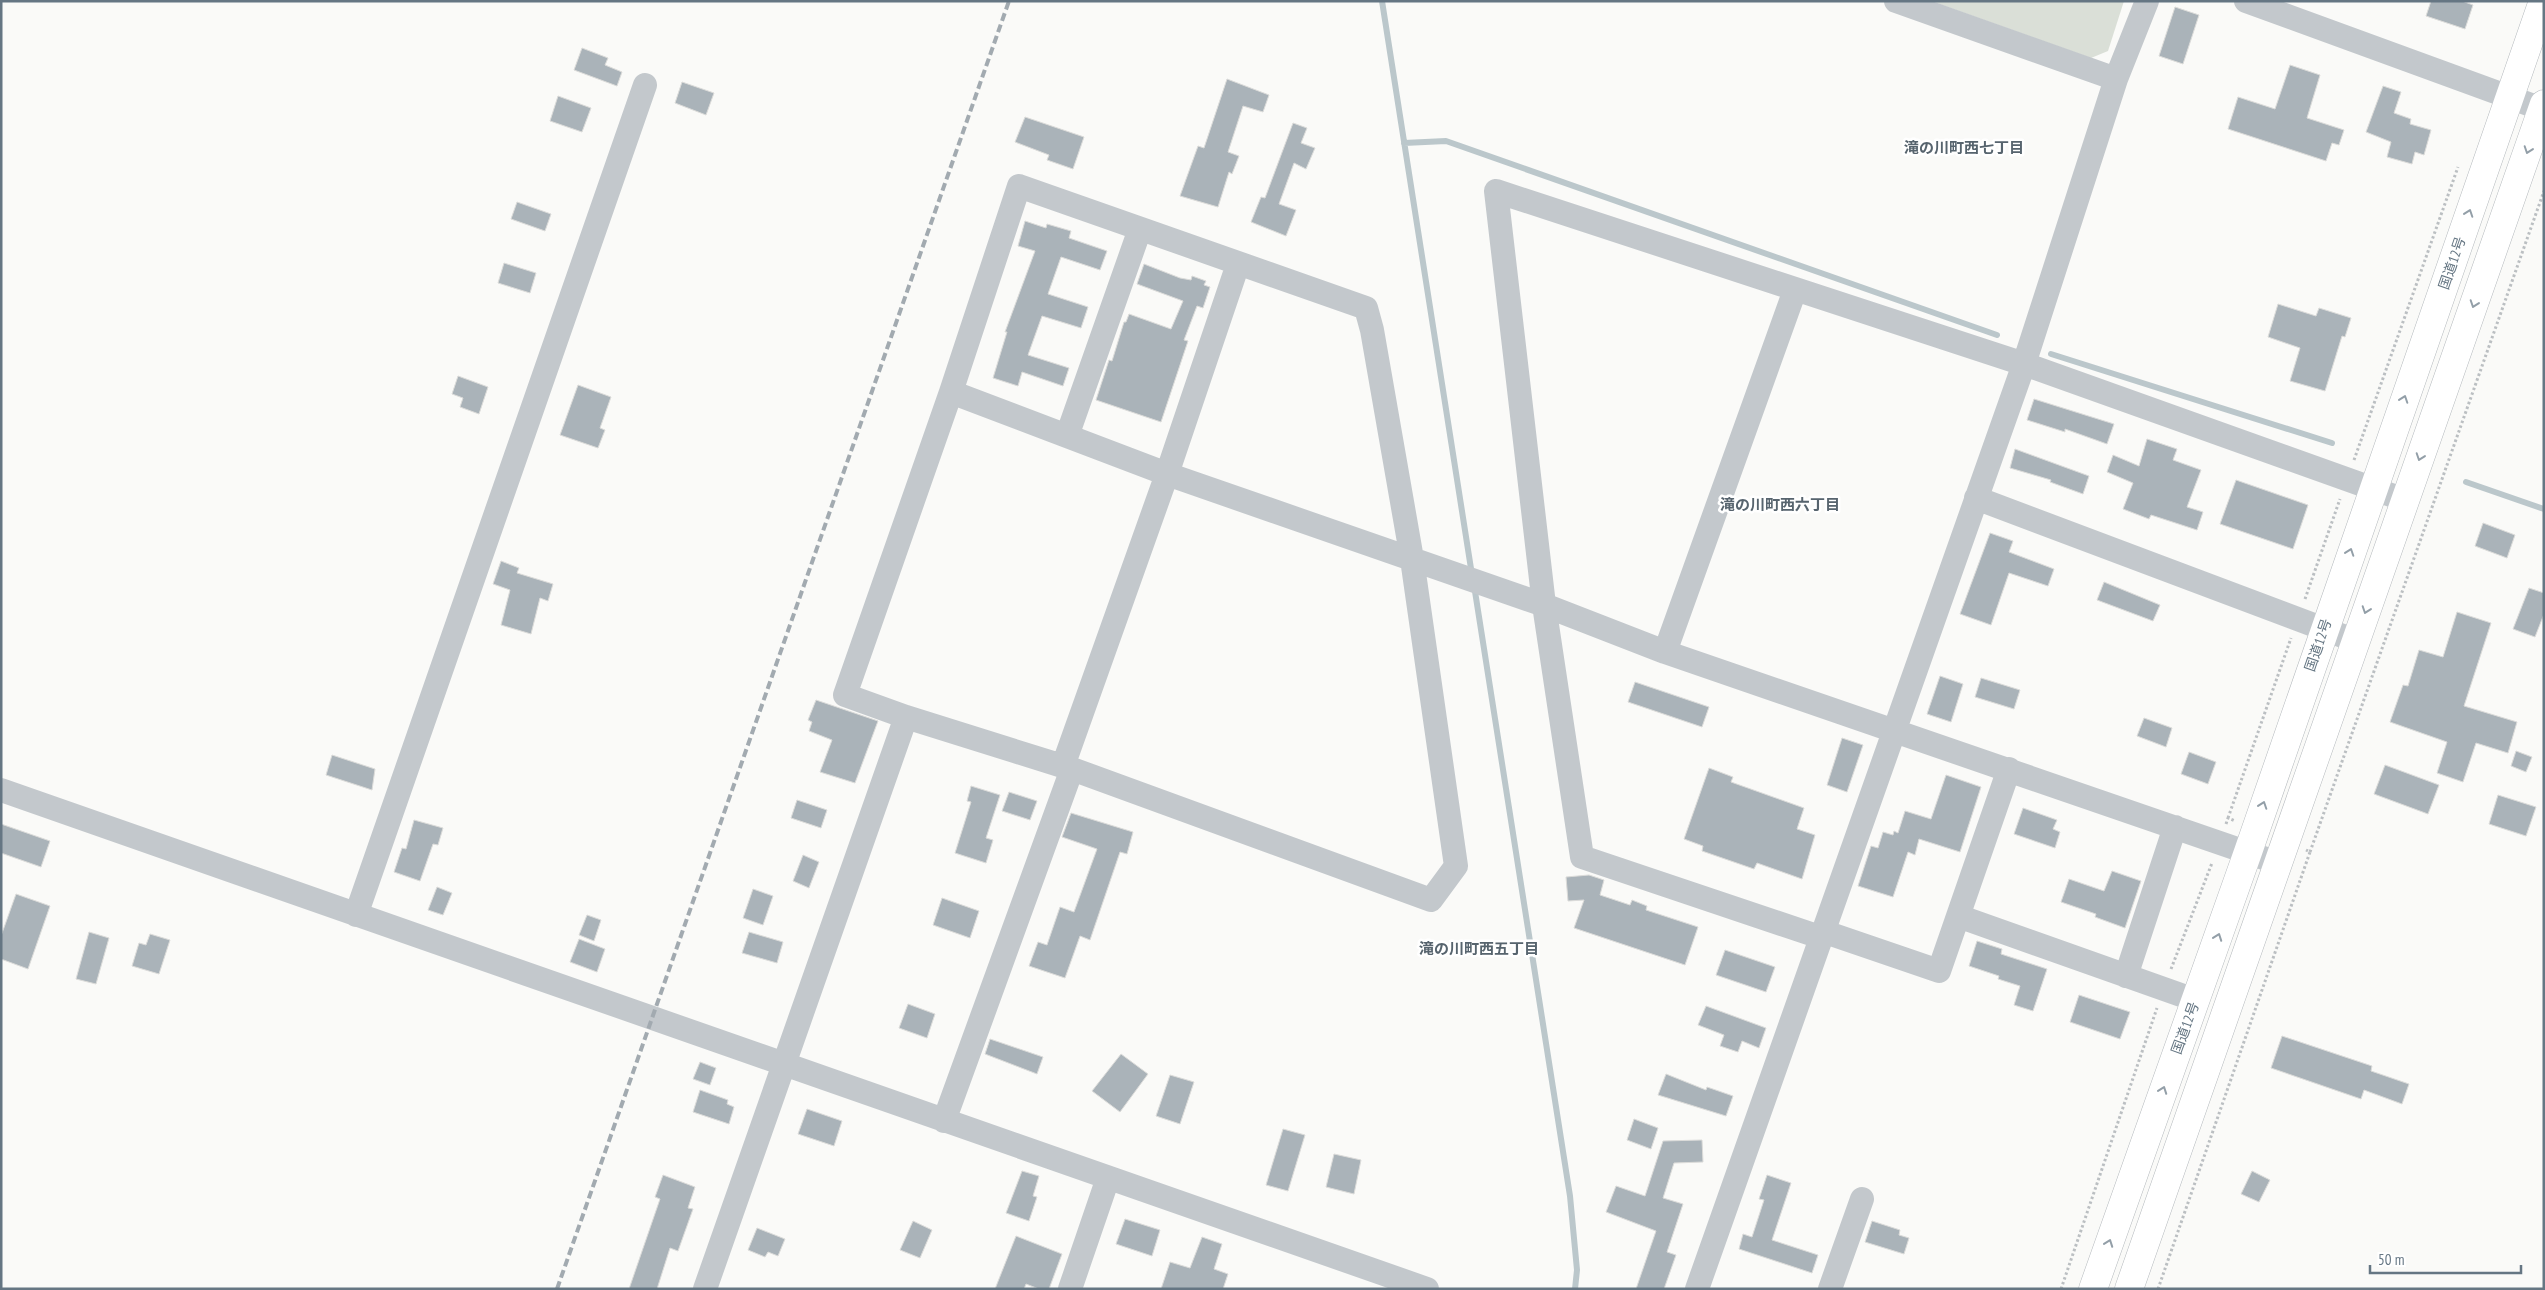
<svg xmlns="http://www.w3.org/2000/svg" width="2545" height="1290" font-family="'PT Sans Narrow','Noto Sans JP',sans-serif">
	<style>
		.green { fill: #dadfd7 }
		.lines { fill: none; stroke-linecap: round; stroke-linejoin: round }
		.stream { stroke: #bbc7cb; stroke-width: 6 }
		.building { fill: #aab3b9; stroke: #dcdcda }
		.highway-casing { stroke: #b4b9bd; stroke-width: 29 }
		.path { stroke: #bbbfc2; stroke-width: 3; stroke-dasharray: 2.5 2.5; stroke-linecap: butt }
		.minor { stroke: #c3c8cc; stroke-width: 24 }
		.highway { stroke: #fff; stroke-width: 28 }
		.rail { stroke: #a2aab0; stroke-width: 4; stroke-dasharray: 8 4; stroke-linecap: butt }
		.oneway { stroke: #939fa8 }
		.labels { text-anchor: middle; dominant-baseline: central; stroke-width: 5; stroke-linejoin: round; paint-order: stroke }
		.street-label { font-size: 14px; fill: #657683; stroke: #fff }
		.neighbourhood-label { font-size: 15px; font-weight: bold; fill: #57646e; stroke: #fff }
	</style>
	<rect width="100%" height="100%" fill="#fafaf8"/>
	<path class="green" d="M1931,1h193l-16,50 -17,7z"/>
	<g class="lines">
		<path class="stream" d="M1382,1l90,574
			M1404,143l42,-2 551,194
			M2051,354l281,89
			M2466,482l78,27
			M1474,585l96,611 7,74 -2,19"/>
	</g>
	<path class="building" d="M2431,1h31l11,4 -8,24 -39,-13z
		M2175,7l24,8 -16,49 -24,-8z
		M582,48l26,10 -3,7 17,7 -5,14 -43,-16z
		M2290,65l30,10 -13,43 37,12 -5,15 -7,-2 -6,18 -98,-32 10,-32 37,12z
		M1227,79l42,16 -6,17 -20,-6 -15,46 11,4 -7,18 -3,-2 -11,35 -38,-11 18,-50 6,2z
		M682,82l32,11 -8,22 -31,-12z
		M2383,86l18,6 -7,21 17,6 -1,5 21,6 -7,25 -9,-3 -3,12 -25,-7 4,-15 -25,-10z
		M558,96l33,12 -9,24 -32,-11z
		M1025,117l59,20 -11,32 -26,-9 2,-5 -34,-13z
		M1293,123l14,5 -6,15 14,5 -9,21 -12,-6 -15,41 17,6 -10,26 -35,-14 10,-25 4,1z
		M517,202l34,12 -6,17 -34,-12z
		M1025,221l21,7 1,-4 24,7 -2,7 38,13 -7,19 -39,-13 -13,37 40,13 -7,21 -39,-12 -14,39 41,13 -6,18 -41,-14 -4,14 -25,-8 14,-46h-2l30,-81 -17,-5z
		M504,263l32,10 -6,20 -32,-10z
		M1144,264l36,14 11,2 1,-4 14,5 -2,4 6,2 -7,21 -6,-2 -13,34 4,1 -27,81 -65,-22 13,-40 3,1 12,-39h2l3,-8 42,15 12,-28 -46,-17z
		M2278,304l38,12 3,-8 32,10 -6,19 -3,-1 -17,55 -35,-10 10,-33 -32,-11z
		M458,376l30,11 -9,27 -19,-7 3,-9 -11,-4z
		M578,385l33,12 -11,31 5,2 -7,18 -38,-13z
		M2034,399l80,25 -7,20 -42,-15v3l-38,-12z
		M2147,439l30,10 -4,11 28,10 -14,37 16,5 -6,18 -46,-15 -2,4 -26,-10 10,-26 -26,-11 6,-17 26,11z
		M2015,449l74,27 -6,18 -33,-12 1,-2 -41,-12z
		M2236,480l72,25 -15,44 -73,-25z
		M2483,523l32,12 -8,23 -32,-12z
		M1990,533l23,8 -4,11 45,17 -6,17 -39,-13 -18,52 -31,-11z
		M501,561l18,7 -2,5 36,11 -5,17 -8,-3 -9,36 -30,-9 9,-35 -17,-6z
		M2104,582l56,23 -7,16 -56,-21z
		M2529,588l15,5v21l-9,23 -22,-8z
		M2457,612l34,11 -27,83 53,16 -9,31 -32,-10 -13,39 -26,-9 10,-31 -57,-20 13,-37 5,1 11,-36 24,7z
		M1940,676l23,8 -12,38 -24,-8z
		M1981,678l39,12 -6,19 -39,-12z
		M1635,682l74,25 -7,20 -74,-25z
		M816,700l62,21 -23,62 -35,-11 12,-32 -23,-9 3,-9 -4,-2z
		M2144,718l28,10 -6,19 -29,-11z
		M1842,738l21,7 -16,47 -20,-7z
		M2516,751l16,6 -6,15 -15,-6z
		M2189,752l27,10 -8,22 -27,-10z
		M332,755l43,14 -3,21 -46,-15z
		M2385,765l54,20 -11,29 -54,-20z
		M1709,768l24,9 -2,5 73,26 -7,21 18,6 -13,44 -45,-16 -3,6 -52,-18 1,-5 -19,-7z
		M1946,775l35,12 -21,65 -41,-13 -4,16 -7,-3 -15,45 -35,-11 13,-40 7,2 5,-16 10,3 1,-4 4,2 7,-22 26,8z
		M971,786l29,9 -14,43 7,2 -7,23 -31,-10 16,-51 -4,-1z
		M1009,792l28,9 -7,19 -28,-9z
		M2498,795l38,12 -10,29 -37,-12z
		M797,800l30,10 -6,18 -30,-10z
		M2023,808l34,12 -4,9 7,3 -5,16 -41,-14z
		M1071,813l62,19 -6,22 -7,-2 -30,88 -10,-4 -15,42 -36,-12 9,-24 9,3 13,-38 14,5 23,-63 -35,-12z
		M414,820l29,8 -5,17 -5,-1 -13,37 -26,-9 8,-24 4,1z
		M1,824l49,17 -9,26 -40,-14z
		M803,855l16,7 -10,26 -16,-7z
		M2112,871l29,10 -16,47 -30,-11 1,-3 -35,-12 8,-23 35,12z
		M1589,875l15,5 -4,15 30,10 2,-5 15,6 -1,4 52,17 -13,38 -111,-37 10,-28 -16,1 -2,-24z
		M437,887l15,6 -9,22 -15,-5z
		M753,889l20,7 -10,29 -20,-7z
		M16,894l34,12 -22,63 -27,-10v-23z
		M942,898l37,13 -9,27 -37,-13z
		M587,915l14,5 -7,21 -15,-6z
		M89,932l20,6 -13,46 -20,-5z
		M749,932l34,10 -6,21 -35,-10z
		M150,934l20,6 -11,34 -27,-8 7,-23 7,2z
		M579,939l26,10 -8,23 -27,-10z
		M1977,941l25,8 -1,5 46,15 -14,42 -19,-6 6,-19 -22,-7 1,-3 -30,-10z
		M1725,950l50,17 -9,25 -50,-17z
		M2079,995l51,17 -10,27 -50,-17z
		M908,1004l27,10 -8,24 -28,-10z
		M1706,1006l60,22 -7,20 -17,-7 -4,11 -18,-6 4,-11 -26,-10z
		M2282,1036l90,30 -1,5 38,13 -7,20 -38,-14 -3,9 -90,-31z
		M990,1039l53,18 -6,17 -52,-20z
		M1121,1054l27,20 -28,38 -28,-21z
		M700,1062l16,6 -6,17 -17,-6z
		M1666,1074l40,16 1,-3 26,9 -7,20 -68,-21z
		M1170,1075l24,7 -14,42 -24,-8z
		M700,1090l28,10 -1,4 7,3 -5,17 -36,-12z
		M807,1109l35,12 -8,25 -36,-12z
		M1634,1119l24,9 -7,21 -24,-9z
		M1283,1129l22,6 -17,56 -22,-6z
		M1702,1140l1,22 -29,1 -11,35 20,6 -16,48 9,3 -12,34h-28l20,-58 -50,-19 10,-26 29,10 18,-55z
		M1334,1154l27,6 -7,34 -28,-7z
		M1022,1171l17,5 -6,20 4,1 -8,24 -23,-8z
		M2252,1171l18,9 -11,22 -18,-8z
		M663,1175l32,12 -7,21 5,1 -15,42 -8,-3 -13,41h-28l31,-90 -5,-2z
		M1767,1175l24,8 -19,57 46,15 -6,18 -73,-24 4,-15 9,3 12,-37 -5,-1z
		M1125,1219l35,11 -8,26 -36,-12z
		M913,1221l19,9 -12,28 -20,-8z
		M1872,1221l28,9 -1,5 10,3 -5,16 -39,-12z
		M757,1228l28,11 -7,17 -10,-4 -3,5 -17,-7z
		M1016,1236l46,18 -13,35h-10l-13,-5 -2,5h-29z
		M1202,1237l20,7 -8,25 14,5 -5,15h-62l9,-27 20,6z"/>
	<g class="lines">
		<g class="highway-casing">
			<path id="highway" d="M2093,1289l155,-437 295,-851
				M2129,1289l415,-1185"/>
		</g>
		<path class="path" d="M2354,460l104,-293
			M2305,599l35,-100
			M2228,818l63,-180
			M2226,824l2,-6 7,3
			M2310,852l234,-661
			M2171,969l41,-106
			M2061,1289l96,-281
			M2158,1289l152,-437 -4,-2"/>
		<path class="minor" d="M1896,1l220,78
			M2246,1l296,108
			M1019,186l347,122 6,22 40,229 44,307 -25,34 -359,-131 -166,-52 -61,-22 106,-303z
			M951,392l216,82 377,131 121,47 613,211
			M1067,436l73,-207
			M1976,498l380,143
			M1665,652l130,-362
			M1063,766l104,-292 71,-210
			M1,790l1426,499
			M356,915l289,-830
			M1958,916l237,84
			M1822,931l117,40 70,-202
			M1820,937l-238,-80 -38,-252 -48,-414 528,173 381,136
			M2126,976l49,-149
			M944,1121l128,-352
			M705,1289l201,-572
			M1070,1289l38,-111
			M1697,1289l327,-925 92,-285 31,-78
			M1830,1289l32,-90"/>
		<use href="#highway" class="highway"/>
		<path class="rail" d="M557,1289l452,-1288"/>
	</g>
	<defs><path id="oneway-chevron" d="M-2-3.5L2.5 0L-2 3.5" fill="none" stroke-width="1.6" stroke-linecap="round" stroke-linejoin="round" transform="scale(1.25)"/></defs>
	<g class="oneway">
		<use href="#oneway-chevron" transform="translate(2528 150) rotate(109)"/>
		<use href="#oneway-chevron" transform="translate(2469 213) rotate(-71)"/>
		<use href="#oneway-chevron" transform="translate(2474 304) rotate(109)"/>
		<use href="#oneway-chevron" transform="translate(2404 399) rotate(-71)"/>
		<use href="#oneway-chevron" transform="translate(2420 457) rotate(109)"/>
		<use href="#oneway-chevron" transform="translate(2350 552) rotate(-71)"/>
		<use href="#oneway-chevron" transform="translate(2366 610) rotate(109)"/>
		<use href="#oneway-chevron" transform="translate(2263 805) rotate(-71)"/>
		<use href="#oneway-chevron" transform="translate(2218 937) rotate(-70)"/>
		<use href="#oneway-chevron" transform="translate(2163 1090) rotate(-70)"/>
		<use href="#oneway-chevron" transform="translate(2109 1243) rotate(-70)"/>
	</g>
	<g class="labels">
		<g class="street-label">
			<text transform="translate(2452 263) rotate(-71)">国道12号</text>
			<text transform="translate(2318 645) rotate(-71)">国道12号</text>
			<text transform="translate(2185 1028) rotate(-70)">国道12号</text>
		</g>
		<g class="neighbourhood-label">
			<text x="1964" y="147">滝の川町西七丁目</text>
			<text x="1780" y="504">滝の川町西六丁目</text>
			<text x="1479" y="948">滝の川町西五丁目</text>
		</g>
	</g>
	<rect width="2545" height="1290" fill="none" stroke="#657683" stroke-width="5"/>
	<path d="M2370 1265v8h151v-8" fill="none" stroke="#657683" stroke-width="2.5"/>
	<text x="2378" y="1265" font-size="15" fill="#657683" stroke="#ffffff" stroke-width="4" paint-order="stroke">50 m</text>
</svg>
